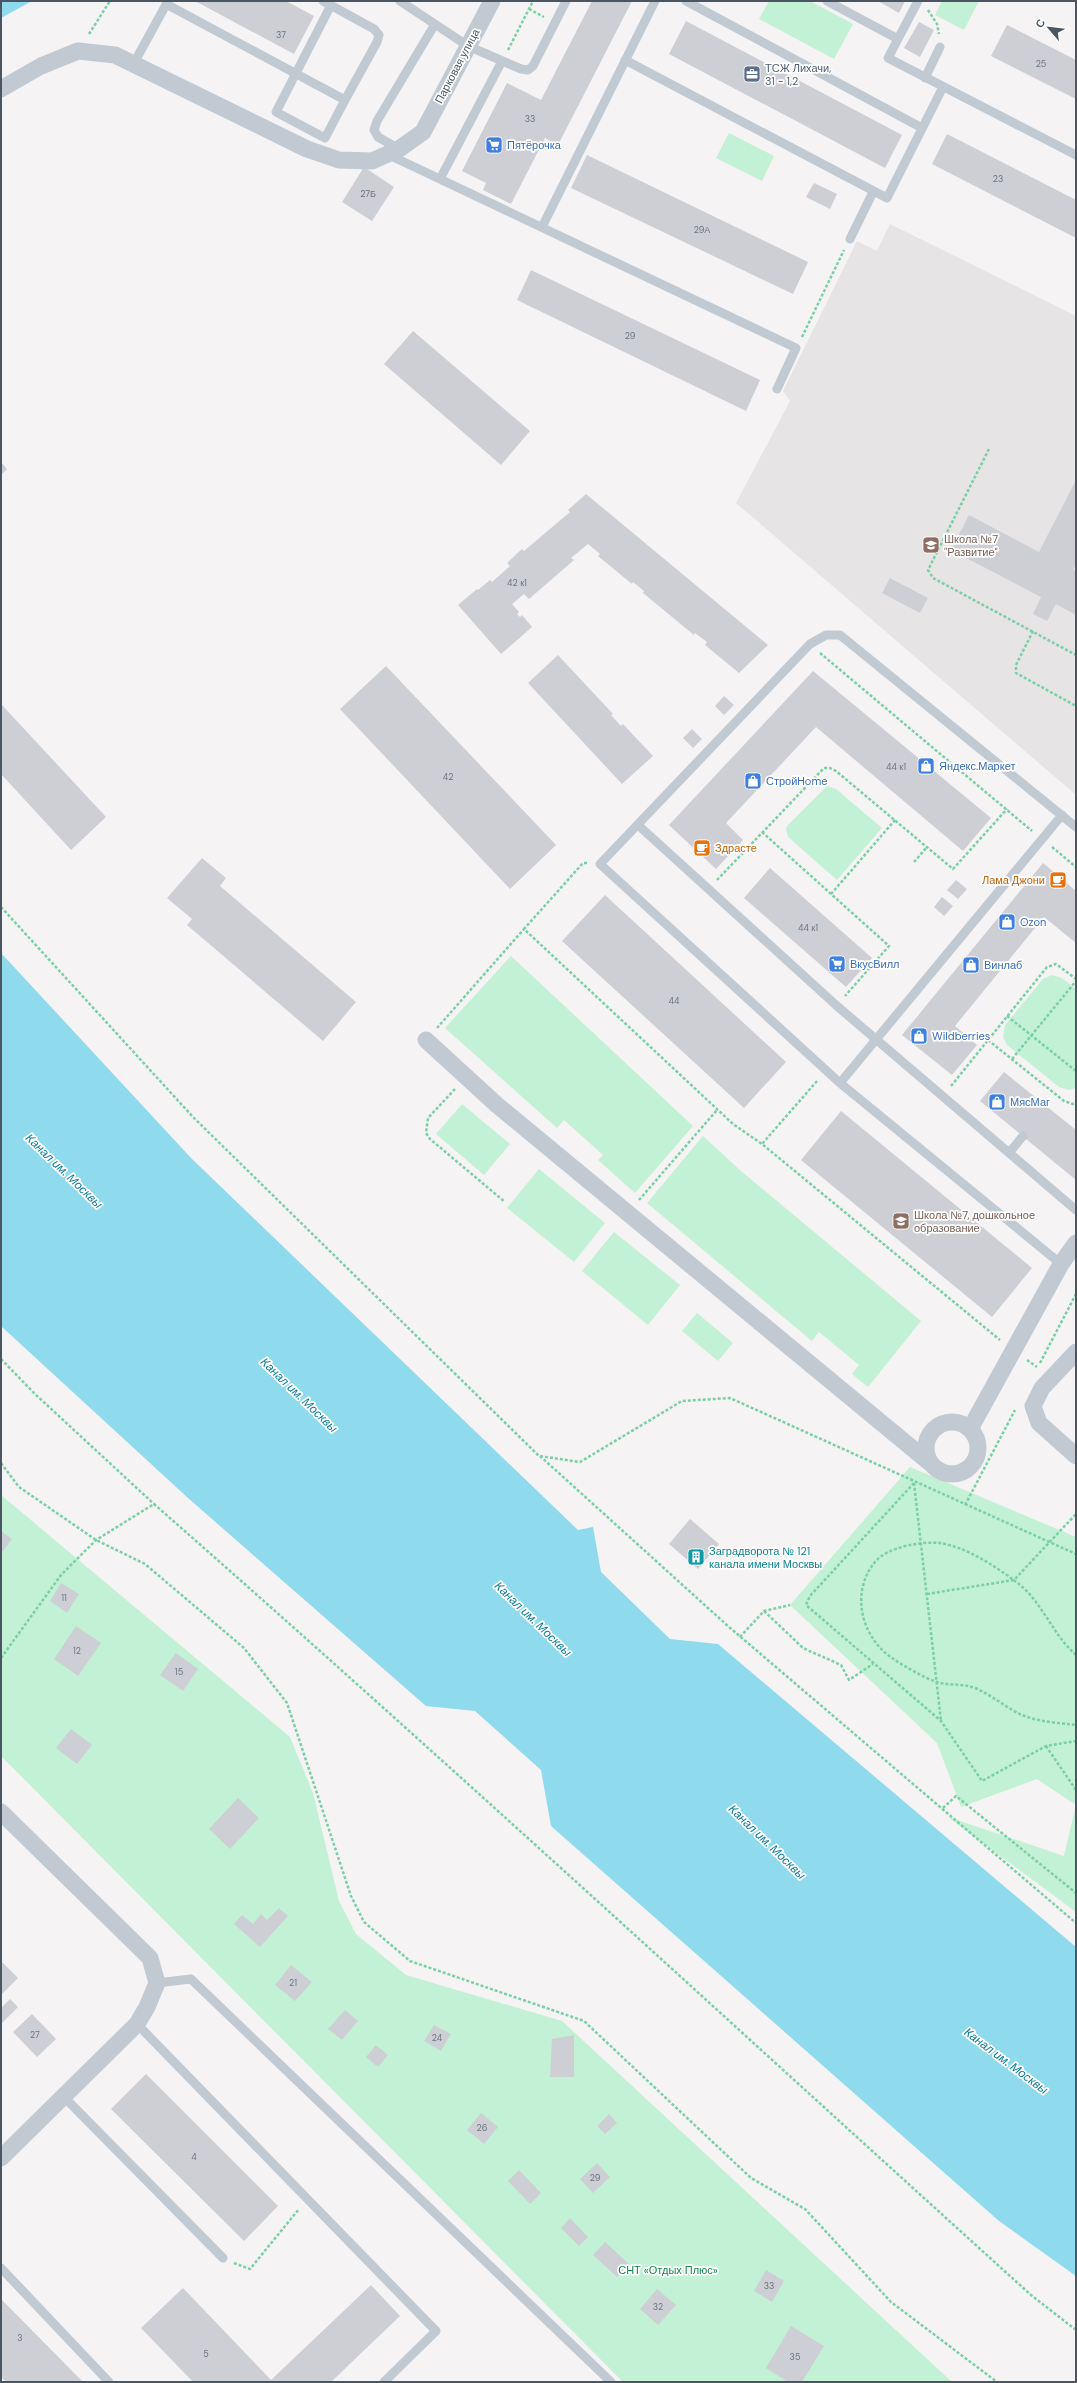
<svg xmlns="http://www.w3.org/2000/svg" width="1077" height="2383" font-family="'DM Sans',sans-serif">
	<style>
		.education { fill: #e6e4e5 }
		.green { fill: #c3f1d5 }
		.water { fill: #90daee }
		.building { fill: #cdcfd5 }
		.lines { fill: none; stroke-linecap: round; stroke-linejoin: round }
		.path { stroke: #7ad0a6; stroke-width: 2.5; stroke-dasharray: 3 2; stroke-linecap: butt }
		.service { stroke: #c1cad2; stroke-width: 9 }
		.minor { stroke: #c1cad2; stroke-width: 17 }
		.labels { text-anchor: middle; dominant-baseline: central; stroke-width: 3.5; stroke-linejoin: round; paint-order: stroke }
		.number-label { font-size: 9px; fill: #6b747e }
		.street-label { font-size: 11px; fill: #4a5661; stroke: #fff }
		.service-label { font-size: 11px; fill: #4e5e75; stroke: #fff; text-anchor: start }
		.shop-label { font-size: 11px; fill: #366cbe; stroke: #fff; text-anchor: start }
		.education-label { font-size: 11px; fill: #785e54; stroke: #fff; text-anchor: start }
		.food-label { font-size: 11px; fill: #c56008; stroke: #fff; text-anchor: start }
		.culture-label { font-size: 11px; fill: #0d838f; stroke: #fff; text-anchor: start }
		.park-label { font-size: 11px; fill: #17864f; stroke: #fff }
		.water-label { font-size: 12px; font-style: italic; fill: #0c7c9b; stroke: #fff }
	</style>
	<rect width="100%" height="100%" fill="#f5f3f3"/>
	<path class="education" d="M890,224l186,92v479l-340,-292 54,-102 -7,-10 74,-150 20,10z"/>
	<path class="green" d="M769,1h41l43,23 -19,35 -75,-40z
		M942,1h37l-15,29 -29,-15z
		M729,133l45,23 -12,25 -46,-23z
		M827,786l9,3 46,39 -45,52 -49,-43 -2,-8 2,-4z
		M511,956l182,170 -58,67 -37,-33 5,-5 -39,-35 -7,8 -112,-100z
		M1052,975l10,3 14,11v99l-7,2 -10,-3 -52,-42 -4,-8 2,-12 38,-46z
		M462,1104l48,40 -26,31 -48,-41z
		M703,1136l38,35 180,150 -53,66 -16,-13 7,-9 -40,-33 -7,9 -165,-138z
		M539,1169l66,54 -31,39 -67,-54z
		M614,1232l66,53 -32,40 -66,-54z
		M697,1313l36,30 -15,18 -36,-30z
		M910,1467l166,70v268l-39,-26 -76,28 -24,-64 -147,-138z
		M1,1495l289,242 23,56 26,108 17,33 50,41 156,46 390,361h-329l-622,-626z
		M1076,1805v107l-128,-95 116,39z"/>
	<path class="water" d="M1,1h31l-31,17z
		M1,953l191,206 386,371 15,-3 8,45 69,67 48,5 358,303v329l-77,-55 -448,-395 -10,-56 -66,-59 -49,-5 -238,-208 -187,-172z"/>
	<path class="building" d="M195,1h91l28,15 -20,38z
		M592,1h40l-74,144 -13,-7 -34,66 -28,-14 3,-7 -24,-12 45,-88 34,17z
		M878,1h27l-6,12z
		M686,21l216,114 -17,33 -216,-114z
		M919,22l15,8 -14,27 -16,-9z
		M1007,25l69,35v39l-85,-43z
		M947,134l129,66v38l-144,-74z
		M587,155l221,107 -15,32 -222,-106z
		M364,167l30,20 -22,34 -30,-19z
		M814,183l23,11 -7,15 -24,-12z
		M531,270l229,110 -14,31 -229,-111z
		M413,331l117,100 -29,34 -117,-101z
		M1,462l6,7 -6,6z
		M1076,480v84l-3,6 3,1v44l-20,-11 -9,17 -14,-7 8,-17 -90,-47 18,-35 70,37z
		M586,494l182,151 -29,28 -34,-28 2,-3 -12,-9 -1,2 -51,-42 1,-2 -11,-9 -1,2 -34,-28 2,-2 -12,-10 -17,14 3,2 -45,39 -5,-5 -12,10 7,8 -2,2 3,3 2,-2 10,12 -31,27 -43,-49 19,-16 1,1 12,-10 2,2 18,-16 -3,-3 15,-14 2,2 46,-39 -2,-2z
		M890,578l38,20 -8,15 -38,-20z
		M558,655l55,59 -2,1 10,11 2,-2 30,32 -31,28 -94,-101z
		M386,666l170,179 -46,44 -170,-180z
		M813,671l178,147 -28,33 -147,-124 -90,96 17,17 -27,29 -47,-44z
		M724,696l10,9 -10,10 -9,-9z
		M1,704l105,113 -35,33 -70,-76z
		M692,729l10,10 -9,9 -10,-10z
		M202,858l24,20 -6,8 136,116 -33,39 -136,-116 5,-6 -25,-21z
		M1043,863l33,28v52l-32,-26 -89,109 22,19 -25,30 -50,-40z
		M770,868l102,90 -26,29 -102,-89z
		M956,880l11,9 -9,10 -11,-9z
		M605,895l181,167 -42,46 -182,-167z
		M942,897l11,9 -9,10 -10,-9z
		M1004,1072l72,58v50l-96,-79z
		M841,1111l191,157 -40,49 -191,-157z
		M690,1519l29,25 -21,25 -29,-25z
		M1,1531l11,8 -9,12 -2,-2z
		M61,1583l18,11 -12,19 -17,-12z
		M76,1626l25,17 -23,33 -24,-17z
		M176,1653l22,16 -15,22 -23,-16z
		M71,1729l21,16 -15,19 -21,-16z
		M238,1798l21,20 -29,31 -21,-20z
		M279,1908l9,8 -28,31 -26,-23 8,-9 11,9 8,-10 6,6z
		M1,1961l17,17 -17,17z
		M291,1965l21,17 -17,19 -20,-16z
		M10,1999l8,8 -17,17v-16z
		M345,2010l13,11 -16,19 -14,-11z
		M32,2014l24,25 -19,18 -24,-25z
		M434,2025l17,9 -10,17 -17,-10z
		M574,2035v42h-24l2,-38z
		M376,2045l12,10 -10,12 -12,-10z
		M146,2074l132,132 -34,35 -133,-132z
		M481,2113l17,14 -14,17 -17,-14z
		M609,2114l8,9 -12,11 -8,-8z
		M597,2163l13,14 -17,16 -13,-14z
		M519,2170l22,23 -11,11 -22,-23z
		M570,2218l18,19 -9,9 -18,-18z
		M605,2242l24,22 -12,13 -24,-22z
		M766,2270l18,11 -12,21 -18,-11z
		M371,2285l29,31 -69,66h-138l-52,-54 42,-40 88,92z
		M657,2289l19,16 -18,20 -18,-16z
		M1,2299l82,83h-77l-5,-5z
		M791,2326l33,20 -22,36h-14l-22,-14z"/>
	<g class="lines">
		<path class="path" d="M529,9l15,8
			M928,10l9,14 2,10
			M89,34l21,-33
			M508,50l25,-49
			M802,337l42,-87
			M989,449l-61,121 5,8 143,77
			M1033,631l-17,34v8l60,33
			M820,653l212,178
			M762,832l127,114 -44,50
			M1052,847l24,20
			M914,862l13,-15
			M587,863h-4l-59,66 209,195 29,20
			M717,880l107,-112h6l6,3 117,98 54,-60
			M831,894l64,-74
			M1,907l192,210 346,339 41,6 102,-61 48,-3 346,156
			M1007,1016l69,55
			M437,1028l87,-99
			M988,1040l76,61 9,3 3,-2
			M1012,1059l64,-78
			M817,1081l-55,63 238,196
			M951,1086l96,-119 9,-3 20,15
			M455,1089l-27,29 -2,15 4,6 75,63
			M639,1200l78,-90
			M1,1359l34,35 119,110
			M1027,1360l10,7
			M1040,1363l36,-69
			M540,1456l189,171 347,296
			M1,1463l18,24 77,53 49,24 99,84 43,55 64,193 13,26 46,39 174,60 167,157 54,31 86,93 106,80
			M914,1483l-104,113 -4,9 135,116 41,60 64,-35 30,-5
			M914,1483l27,238
			M965,1505l50,-95
			M927,1594l87,-14 62,-66
			M764,1611l39,37 38,17 8,15 24,-16
			M740,1637l24,-26 26,-6
			M1076,1655c-25,-22 -34,-55 -61,-74 -20,-15 -49,-34 -75,-38 -18,-2 -53,4 -65,19 -25,30 -14,75 17,96 12,8 30,19 45,24 12,4 25,1 38,6 17,7 31,20 47,27 17,7 37,8 54,10
			M1,1658l60,-83 35,-35 58,-36c296,260 585,527 877,791l45,35
			M1046,1746l30,44
			M943,1808l13,-12 120,97
			M234,2263l16,6 49,-60"/>
		<path class="service" d="M400,1l68,45 53,23 7,1 5,-4 33,-65
			M686,1l236,127
			M827,1l71,38 -10,19 188,97
			M166,4l179,96 32,-58 2,-7 -5,-6 -51,-28
			M331,5l-55,107 49,26 20,-38
			M898,39l20,-38
			M625,60l262,138 56,-111
			M134,63l34,-62
			M925,78l15,-31
			M399,149l-21,-12 -4,-7 3,-9 58,-97
			M387,154l409,194 -19,41
			M440,179l62,-118
			M542,227l113,-226
			M850,239l23,-47
			M638,825l199,181 239,204
			M840,1083l-240,-219 210,-220 16,-9h14l236,192
			M1009,1153l14,-17
			M1061,1264l-221,-181 222,-268
			M157,1983l34,-4 420,403
			M137,2024l299,307 -52,51
			M63,2096l160,162
			M1,2268l108,114"/>
		<path class="minor" d="M1,89l40,-23 37,-15 37,4 192,94 32,11 33,1 27,-12 24,-17 69,-131
			M426,1040l71,65 433,358
			M1076,1352l-34,36 -9,18 6,17 37,33
			M926 1448a26 26 0 1 1 52 0a26 26 0 1 1-52 0Z
			M970,1429l91,-165 15,-21
			M1,1812l149,146 7,25 -10,24 -10,17 -136,134"/>
	</g>
	<defs>
		<g id="office-square" transform="scale(0.9)"><rect x="-9" y="-9" width="18" height="18" rx="4" fill="#5c6f8a" stroke="#fff"/><path d="M-6-3h4V-5.5h4V-3h4V5H-6ZM-1-4.5V-3h2v-1.5ZM-6 0V1H6V0Z" fill="#fff"/></g>
		<g id="supermarket-square" transform="scale(0.9)"><rect x="-9" y="-9" width="18" height="18" rx="4" fill="#3f7fe0" stroke="#fff"/><path d="M-6-5.5h2.5l.6 2H6L4.5 2H-2.5L-4.4-4H-6ZM-1.5 3.2a1.3 1.3 0 1 0 .1 0ZM3 3.2a1.3 1.3 0 1 0 .1 0Z" fill="#fff"/></g>
		<g id="school-square" transform="scale(0.9)"><rect x="-9" y="-9" width="18" height="18" rx="4" fill="#8d6e63" stroke="#fff"/><path d="M0-5L7-2L0 1L-7-2ZM-4 1L0 2.5L4 1V4Q0 6-4 4Z" fill="#fff"/></g>
		<g id="shop-square" transform="scale(0.9)"><rect x="-9" y="-9" width="18" height="18" rx="4" fill="#3f7fe0" stroke="#fff"/><path d="M-5-2.5h2.3a2.7 3.5 0 0 1 5.4 0H5L5.5 6h-11ZM-1.5-2.5h3a1.5 2.3 0 0 0-3 0Z" fill="#fff"/></g>
		<g id="cafe-square" transform="scale(0.9)"><rect x="-9" y="-9" width="18" height="18" rx="4" fill="#e8710a" stroke="#fff"/><path d="M-5.5-4.5H6V0H3Q3 3.5 0 3.5H-2.5Q-5.5 3.5-5.5 0ZM3-3.2v2h1.7v-2ZM-6 4.5H4V6H-6Z" fill="#fff"/></g>
		<g id="building-square" transform="scale(0.9)"><rect x="-9" y="-9" width="18" height="18" rx="4" fill="#0f9aa8" stroke="#fff"/><path d="M-4-6H4V6H1V3H-1V6H-4ZM-2.5-4.3h1.7v1.8h-1.7ZM.8-4.3h1.7v1.8H.8ZM-2.5-1h1.7V.8h-1.7ZM.8-1h1.7V.8H.8Z" fill="#fff"/></g>
	</defs>
	<g fill-rule="evenodd">
		<use href="#office-square" x="752" y="74"/>
		<use href="#supermarket-square" x="494" y="145"/>
		<use href="#school-square" x="931" y="545"/>
		<use href="#shop-square" x="926" y="766"/>
		<use href="#shop-square" x="753" y="781"/>
		<use href="#cafe-square" x="702" y="848"/>
		<use href="#cafe-square" x="1058" y="880"/>
		<use href="#shop-square" x="1007" y="922"/>
		<use href="#supermarket-square" x="837" y="964"/>
		<use href="#shop-square" x="971" y="965"/>
		<use href="#shop-square" x="919" y="1036"/>
		<use href="#shop-square" x="997" y="1102"/>
		<use href="#school-square" x="901" y="1221"/>
		<use href="#building-square" x="696" y="1557"/>
	</g>
	<g class="labels">
		<g class="number-label">
			<text x="281" y="35">37</text>
			<text x="1041" y="64">25</text>
			<text x="530" y="119">33</text>
			<text x="998" y="179">23</text>
			<text x="368" y="194">27Б</text>
			<text x="702" y="230">29А</text>
			<text x="630" y="336">29</text>
			<text x="517" y="583">42 к1</text>
			<text x="896" y="767">44 к1</text>
			<text x="448" y="777">42</text>
			<text x="808" y="928">44 к1</text>
			<text x="674" y="1001">44</text>
			<text x="64" y="1598">11</text>
			<text x="77" y="1651">12</text>
			<text x="179" y="1672">15</text>
			<text x="293" y="1983">21</text>
			<text x="35" y="2035">27</text>
			<text x="437" y="2038">24</text>
			<text x="482" y="2128">26</text>
			<text x="194" y="2157">4</text>
			<text x="595" y="2178">29</text>
			<text x="769" y="2286">33</text>
			<text x="658" y="2307">32</text>
			<text x="20" y="2338">3</text>
			<text x="206" y="2354">5</text>
			<text x="795" y="2357">35</text>
		</g>
		<g class="street-label">
			<text transform="translate(457 66) rotate(-62)">Парковая улица</text>
		</g>
		<g class="service-label">
			<text x="765" y="68">ТСЖ Лихачи,<tspan x="765" dy="13">31 - 1,2</tspan></text>
		</g>
		<g class="shop-label">
			<text x="507" y="145">Пятёрочка</text>
			<text x="939" y="766">Яндекс.Маркет</text>
			<text x="766" y="781">СтройHome</text>
			<text x="1020" y="922">Ozon</text>
			<text x="850" y="964">ВкусВилл</text>
			<text x="984" y="965">Винлаб</text>
			<text x="932" y="1036">Wildberries</text>
			<text x="1010" y="1102">МясМаг</text>
		</g>
		<g class="education-label">
			<text x="944" y="539">Школа №7<tspan x="944" dy="13">"Развитие"</tspan></text>
			<text x="914" y="1215">Школа №7, дошкольное<tspan x="914" dy="13">образование</tspan></text>
		</g>
		<g class="food-label">
			<text x="715" y="848">Здрасте</text>
			<text x="1045" y="880" text-anchor="end">Лама Джони</text>
		</g>
		<g class="culture-label">
			<text x="709" y="1551">Заградворота № 121<tspan x="709" dy="13">канала имени Москвы</tspan></text>
		</g>
		<g class="park-label">
			<text x="668" y="2270">СНТ «Отдых Плюс»</text>
		</g>
		<g class="water-label">
			<text transform="translate(64 1171) rotate(44)">Канал им. Москвы</text>
			<text transform="translate(299 1395) rotate(44)">Канал им. Москвы</text>
			<text transform="translate(533 1619) rotate(44)">Канал им. Москвы</text>
			<text transform="translate(767 1842) rotate(44)">Канал им. Москвы</text>
			<text transform="translate(1006 2061) rotate(37)">Канал им. Москвы</text>
		</g>
	</g>
	<rect width="1077" height="2383" fill="none" stroke="#4a5661" stroke-width="4"/>
	<g transform="translate(1049 28) rotate(298)" stroke="#ffffff" stroke-width="3" paint-order="stroke">
	<path d="M0-3L7 15L0 10L-7 15Z" fill="#4a5661"/>
	<text y="-6" font-size="11" font-weight="bold" text-anchor="middle" fill="#4a5661">С</text>
	</g>
</svg>
